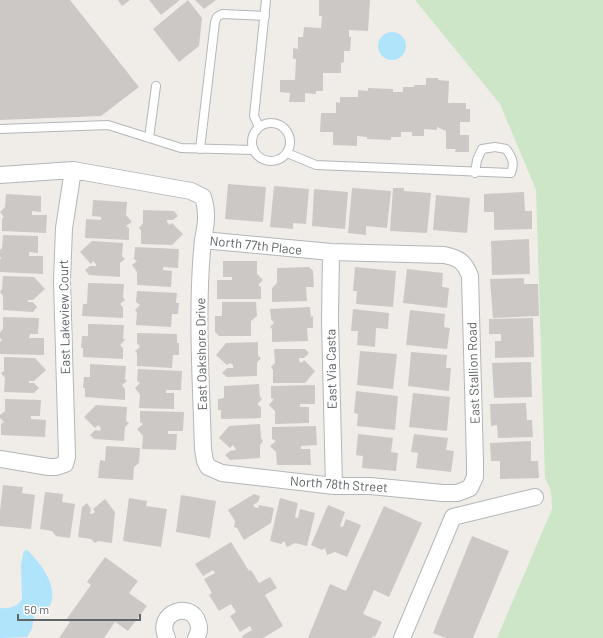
<svg xmlns="http://www.w3.org/2000/svg" width="603" height="638" font-family="Barlow,sans-serif">
	<style>
		.green { fill: #cce6c7 }
		.water { fill: #afe4fa }
		.building { fill: #ccc8c5 }
		.lines { fill: none; stroke-linecap: round; stroke-linejoin: round }
		.service-casing { stroke: #b3b6b9; stroke-width: 10 }
		.minor-casing { stroke: #b3b6b9; stroke-width: 18 }
		.service { stroke: #fff; stroke-width: 8 }
		.minor { stroke: #fff; stroke-width: 16 }
		.labels { text-anchor: middle; dominant-baseline: central; stroke-width: 4; stroke-linejoin: round; paint-order: stroke }
		.street-label { font-size: 13px; fill: #5f6467; stroke: #fff }
	</style>
	<rect width="100%" height="100%" fill="#f0ede8"/>
	<path class="green" d="M415,0h188v638h-106l55,-129 -1,-18 -6,-13 -9,-288 -36,-86z"/>
	<path class="water" d="M378 46a14 14 0 1 1 28 0a14 14 0 1 1-28 0Z
		M27,550c14,13 32,37 23,56l-14,6 -2,4 -2,13 -5,8 -27,1v-30c8,1 18,-1 22,-9l-1,-35 3,-13z"/>
	<path class="building" d="M0,0h70l69,87 -38,29 -101,4z
		M118,0h12l-8,6z
		M149,0h31l-19,15z
		M188,0l14,18 -3,28 -20,16 -26,-33z
		M195,0h21l-12,9z
		M319,0h51l-2,31 -19,-1v7h2l-1,14h-6v11l-3,1v10h-18v18h-7v3l-11,-1v9h-16l1,-9 -10,-1v-12h15l1,-21h-3v-11l5,1v-12h5l1,-10 17,1 1,-12h-3z
		M426,78h13l-1,2 11,1 -1,22h18v6h4v13h-10v13h9v17h-14l1,-3h-10v-18l-9,-4v3l-13,-1v7h-12v-4h-11v5h-10v3l-24,-1v-2l-10,-1v10l-24,-1v-13h-13l1,-19h15v-11l4,1v-6h18v-7l10,1v-3l25,1v3h10v-5h11v-2h12z
		M228,184l38,3 -3,35 -38,-3z
		M274,186l35,3 -3,35 -13,-1v6l-23,-2z
		M352,188l39,3 -4,37 -21,-2v9l-18,-2z
		M393,188h11v3l27,2 -4,40 -37,-2z
		M314,189l34,3 -3,37 -33,-3z
		M524,192l1,19h7v18l-38,1v-18h-10v-18z
		M6,194l35,2v16l-9,-1v4h15l-1,18 -44,-2v-12l2,-2 -4,-5 5,-5z
		M436,195l34,3 -3,35 -34,-3z
		M93,200l34,2 -1,13 6,7 -6,4 3,2v12l-44,-2 1,-19 15,1v-3l-9,-1z
		M143,210l31,1 4,5 -5,4h-6v2l3,3 2,-2 11,11 -11,11 -31,-1v-14l-2,-2 4,-5z
		M3,235l35,1v17l-9,-1v4h14v18l-43,-2v-12l1,-2 -1,-1v-7l2,-2z
		M529,239l1,35 -38,1 -1,-34z
		M92,241l31,2 -1,13 3,3 -5,4v14l-31,-2 -4,-5 5,-4h6v-2l-3,-3 -2,3 -11,-12z
		M135,247l44,2 -1,19 -15,-1v3l9,1 -1,16 -34,-2v-13l-5,-7 5,-4 -3,-2z
		M223,261h34v13l6,6 -5,5 3,2v12h-44v-19h15v-3h-9z
		M309,267l4,4 1,16h-8l1,14 -35,1v-14l5,-5v-15z
		M355,267l41,4 -3,36 -37,-3 1,-13h-4z
		M407,269l36,4 -1,14 7,1 -2,20 -44,-5z
		M3,276l31,1 11,12 -12,11h-5v2h5l4,5 -4,5 -30,-2v-14l-3,-4 2,-3z
		M524,278v6h14l1,32 -46,2 -3,-39z
		M88,283l36,1 -1,13 2,3 -5,4 3,3v11l-41,-2 1,-12h4z
		M137,291l40,2 -1,10h3l-1,11h-6l-1,13 -35,-2 1,-13 -2,-2 5,-5 -4,-3z
		M222,302h34l1,14 -6,5v15h-32l-4,-4v-16h7z
		M310,307l1,10 2,-1v12h-6l1,13 -36,1v-13l-2,-2 4,-4 -3,-4 -1,-10z
		M353,309l36,4 -1,16 -12,-1 -1,19 -18,-2 1,-14h-7z
		M410,310l35,4 -1,13 6,1 -3,21 -41,-4z
		M3,317l36,1 -1,16h-8l-1,4h15v17l-44,-1v-12l2,-2 -2,-2v-6l3,-3z
		M533,318l1,39 -39,1v-17h6v-7h-12v-15z
		M88,324l36,1 -1,13 2,2 -5,5 3,3v11l-40,-2v-9h-2l1,-12h6z
		M137,333l40,1v9h2v12h-6l-1,13 -35,-2v-13l-2,-2 5,-4 -3,-4z
		M258,342v14l3,2 -4,5v13l-30,1 -5,-4 5,-5h6v-3l-3,-2 -3,2 -11,-10 10,-12z
		M274,349h31l4,4 -5,5h-5v3l3,2 2,-3 11,11 -10,12h-32v-13l-2,-3 4,-4z
		M360,351l37,3 -4,35 -36,-4z
		M411,352l36,3 -1,13h5l-2,23 -41,-5z
		M4,357l31,1 11,12 -12,11h-5v2h5l5,5 -5,5 -30,-1 1,-14 -4,-5 3,-2z
		M531,362l1,35 -38,1 -2,-35z
		M90,364l36,2 -1,13 2,2 -5,4 3,4v11l-40,-3v-9h-2l1,-11h6z
		M138,369l44,2 -1,19h-15v3h8v16l-35,-1 1,-13 -5,-7 5,-5 -3,-2z
		M259,384l1,13 2,2 -5,5 4,3v11l-40,1v-9h-3v-11l6,-1v-12z
		M315,385v19h-15v3h9v16l-34,1v-13l-6,-6 5,-6 -3,-1v-12z
		M356,391l42,5 -3,34 -38,-4 1,-12 -4,-1z
		M413,393l37,4 -3,34 -38,-4z
		M5,399l36,1 -1,16h-9v3l15,1 -1,17 -44,-2v-11l3,-2 -4,-4v-3l5,-4z
		M526,403l1,17h5l1,17 -35,1 -1,-13 -6,1 -1,-22z
		M96,405l31,2 -1,14 3,2 -4,4 -1,14 -30,-2 -4,-4 5,-5 5,1 1,-3 -3,-3 -3,3 -11,-11z
		M140,411l44,1 -1,19h-15v3h9l-1,16 -34,-1 1,-13 -6,-7 6,-5 -3,-2z
		M260,424l1,14 2,3 -3,4v13l-30,2 -5,-5 5,-4 6,-1 -1,-2 -2,-3 -3,3 -11,-10 10,-12z
		M316,426l1,19 -16,1v3h9l1,16h-34l-1,-13 -6,-6 6,-5 -4,-2v-12z
		M358,434l35,4 -2,14 7,1 -2,18 -34,-3 1,-12 -7,-1z
		M414,434l34,4 -2,12 8,1 -3,21 -35,-4 2,-15 -7,-1z
		M531,441v20h7l1,17 -39,1v-18h-9l-1,-18z
		M106,446l34,2 -1,15 -5,4 -1,13 -35,-2 2,-18 5,1z
		M3,485l20,2 -1,6 13,2 -4,34 -31,-3v-15z
		M45,492l18,2 -1,8 13,2 -5,34 -14,-2 -4,-5 -12,-2z
		M254,494l6,2 -2,6 -5,3 1,2 4,1 1,-3 15,3 -3,15 -27,17 -7,-12 -3,-1 1,-6 -7,-11z
		M181,495l35,6 -6,37 -34,-6z
		M129,498l18,3 -1,5 21,3 -6,38 -38,-6z
		M280,498l18,5 -3,14 3,1 2,-9 15,4 -8,33 -12,-3 -8,4 -3,-6 -3,3 -11,-3z
		M105,499l10,13 -3,31 -14,-2 -3,2 -4,-4 -13,-2 4,-30 5,-4 4,6 -1,5h2l3,-2 -2,-3z
		M328,505l17,7 -5,14 3,1 3,-8 15,6 -14,32 -12,-5 -8,3 -2,-7 -3,2 -11,-5z
		M384,506l38,17 -33,74 -15,-7 -11,24 19,8 -7,15 -2,-1 -1,2h-64l22,-54 16,7z
		M472,536l37,15 -36,87h-27l-13,-5z
		M231,542l18,29 2,-1 8,13 11,-6 7,11 -12,7 18,31 -20,12h-20l-1,-2 10,-6 -2,-4 -10,6 -10,-16 6,-4 -5,-8 -12,7 -10,-16 3,-2 -8,-14 11,-6 -2,-3 -10,6 -8,-12z
		M105,557l33,24 -9,12 18,13 -19,25 -13,-9 -11,16h-45l11,-16 -4,-2 25,-35 -4,-3z"/>
	<g class="lines">
		<g class="service-casing">
			<path id="service" d="M252 142a19 19 0 1 1 38 0a19 19 0 1 1-38 0Z
				M259,127l-5,-11 12,-116
				M0,129l108,-4 73,23 72,2
				M149,138l7,-52
				M200,149l15,-127 2,-5 5,-3 43,2
				M287,153l29,12 195,8c4,-10 1,-16 -5,-24l-11,-2 -13,2 -5,11 -2,13"/>
		</g>
		<g class="minor-casing">
			<path id="minor" d="M0,175l73,-5 118,21 12,6c5,15 3,28 0,43l128,12 113,3c15,3 20,6 26,21l5,186v15l-5,11 -13,5h-14l-73,-7h-36l-112,-13 -14,-6 -3,-6 -2,-12c-2,-68 -7,-142 0,-209
				M331,252l-1,68 4,166
				M0,459l49,8h7l9,-3 2,-7 -5,-176 2,-53 9,-58
				M167,638c-13,-26 25,-38 31,-15 2,5 1,10 -2,15
				M402,638l51,-121 82,-20"/>
		</g>
		<use href="#service" class="service"/>
		<use href="#minor" class="minor"/>
	</g>
	<g class="labels">
		<g class="street-label">
			<text transform="translate(256 245) rotate(6)">North 77th Place</text>
			<text transform="translate(64 317) rotate(-91)">East Lakeview Court</text>
			<text transform="translate(201 354) rotate(-91)">East Oakshore Drive</text>
			<text transform="translate(331 369) rotate(-91)">East Via Casta</text>
			<text transform="translate(473 373) rotate(-92)">East Stallion Road</text>
			<text transform="translate(339 484) rotate(4)">North 78th Street</text>
		</g>
	</g>
	<path d="M18 614v6h122v-6" fill="none" stroke="#5f6467" stroke-width="2"/>
	<text x="24" y="614" font-size="12" fill="#5f6467" stroke="#ffffff" stroke-width="3" paint-order="stroke">50 m</text>
</svg>
